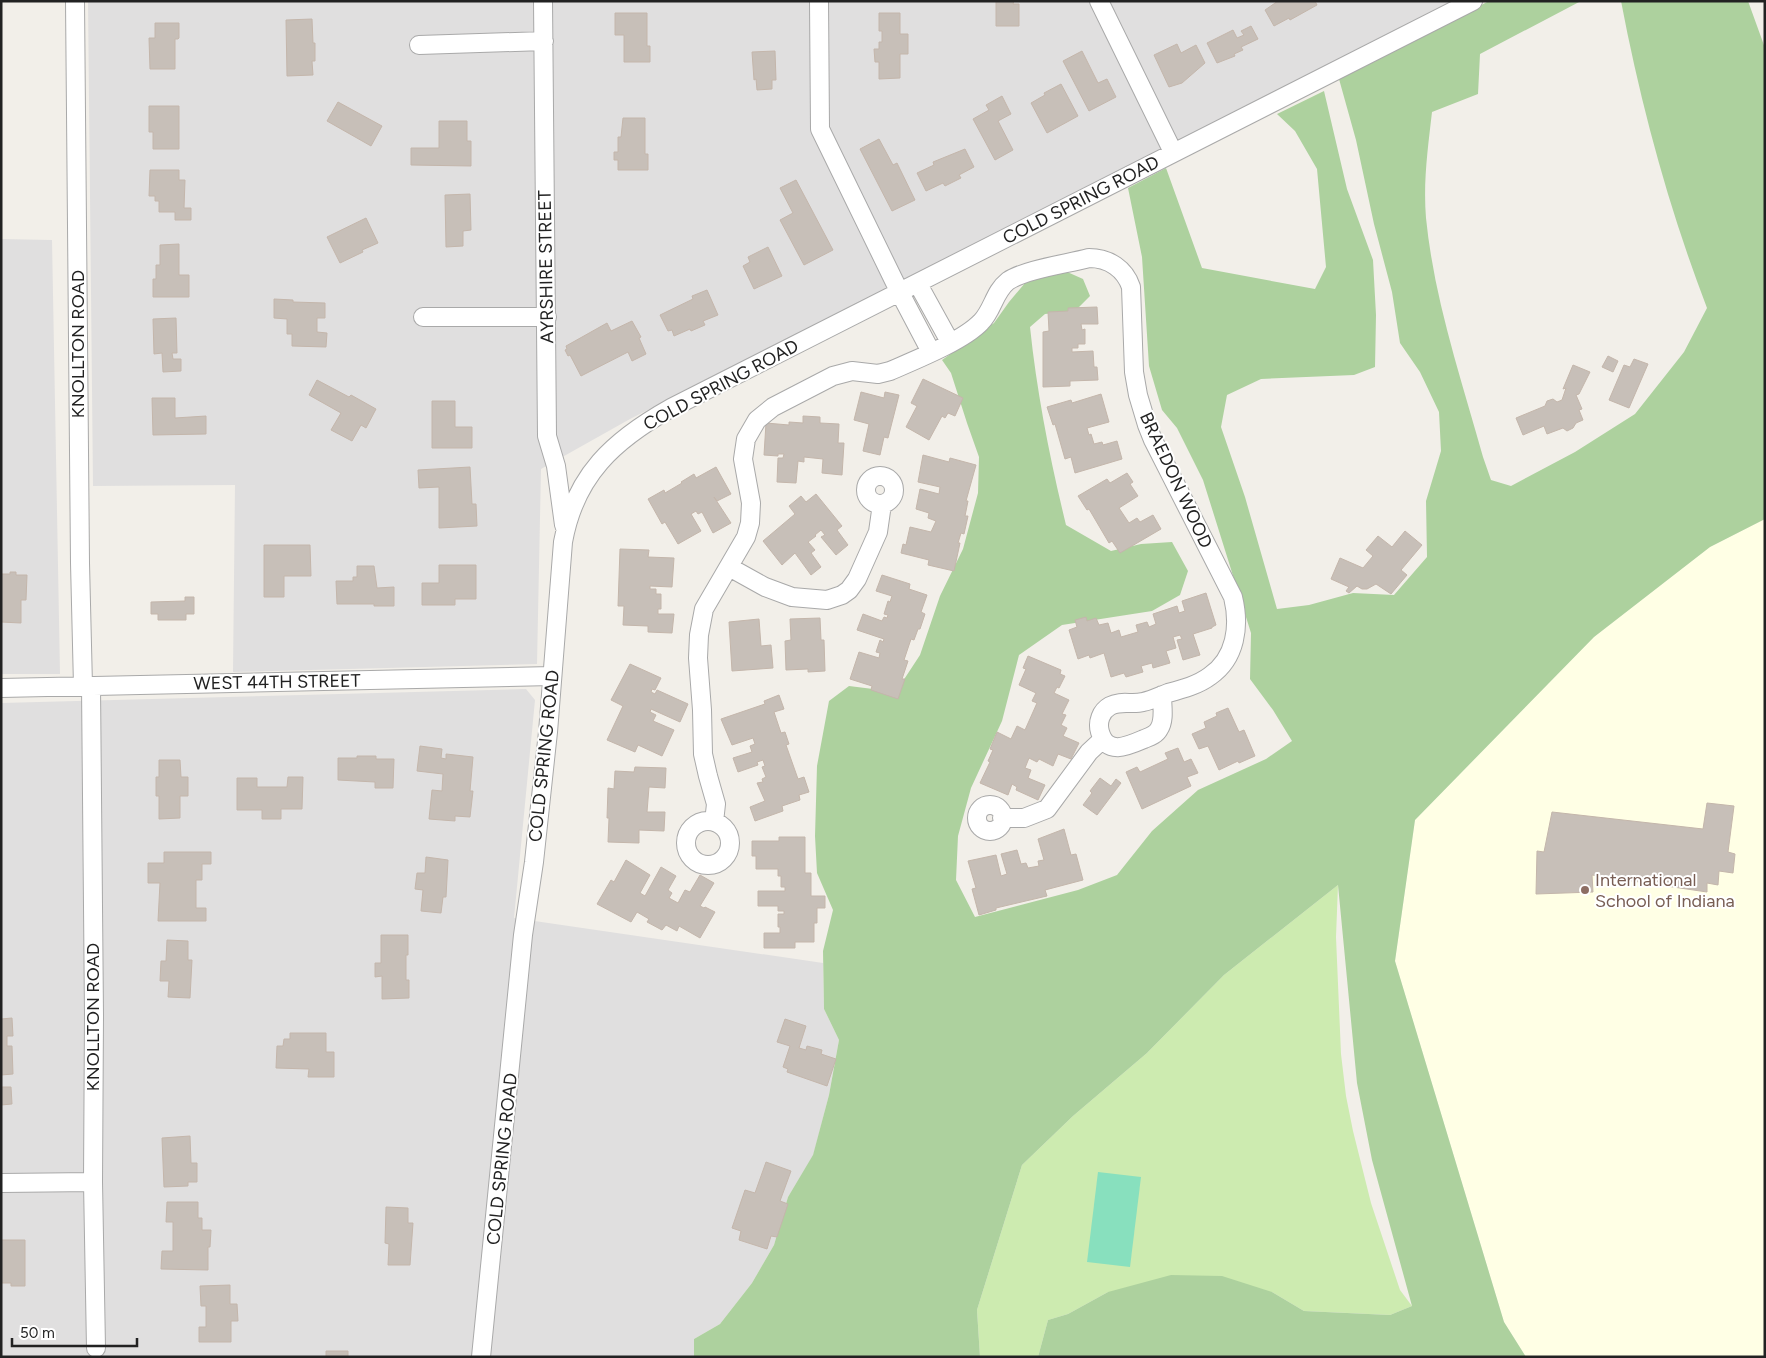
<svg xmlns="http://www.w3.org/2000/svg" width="1766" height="1358" font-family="Figtree,sans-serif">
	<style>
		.residential { fill: #e0dfdf }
		.education { fill: #ffffe5 }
		.grass { fill: #cdebb0 }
		.forest { fill: #add19e }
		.pitch { fill: #88e0be }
		.building { fill: #c7bfb8; stroke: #c4b6ab }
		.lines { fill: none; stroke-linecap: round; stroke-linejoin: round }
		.minor-casing { stroke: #a9a9a9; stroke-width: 20 }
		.minor { stroke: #fff; stroke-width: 18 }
		.education-dot { fill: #8d6e63; stroke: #fff; stroke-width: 2 }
		.labels { text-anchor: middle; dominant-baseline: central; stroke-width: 4; stroke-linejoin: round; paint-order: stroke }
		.street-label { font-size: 18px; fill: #222; stroke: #fff }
		.education-label { font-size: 18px; fill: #785e54; stroke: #fff; text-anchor: start }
	</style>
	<rect width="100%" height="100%" fill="#f2efe9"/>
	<path class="residential" d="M88,1h1366l-824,418 -89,50 -4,195 -304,8 2,-187 -142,1z
		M1,239l51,1 8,434h-59z
		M526,689l9,11 -21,218 309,45 1,46 15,31 -10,55 -16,61 -25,41 -14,48 -22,38 -32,41 -26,15v18h-693v-654z"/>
	<path class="education" d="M1765,519v838h-239l-22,-35 -109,-361 20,-141 179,-183 116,-90z"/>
	<path class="grass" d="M1338,885l-2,52 5,117 5,42 7,35 18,72 29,87 12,16 -22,9 -86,-4 -32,-19h-164l-40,22 -20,6 -10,37h-58l-3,-47 45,-145 51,-49 74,-63 77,-78z"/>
	<path class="forest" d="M1489,1h92l-101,53 -2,40 -46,18c-4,35 -9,70 -6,106 8,81 35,160 57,239l8,23 20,6 64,-34 60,-38 49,-62 23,-44c-38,-99 -66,-202 -86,-307h127l17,47v471l-55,28 -116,90 -179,183 -20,141 109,361 22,35h-488l10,-37 20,-6 40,-22 63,-17 51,1 50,16 32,19 86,4 22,-9 -40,-146 -15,-77 -19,-198 -114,90 -77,78 -74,63 -51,49 -45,145 3,47h-286v-18l26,-15 32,-41 22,-38 14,-48 25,-42 16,-60 10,-55 -15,-31 -1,-58 10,-41 -16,-37 -2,-37 2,-70 12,-65 20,-15 40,5 12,-7 19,-29 20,-59 23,-47 15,-56 1,-36 -12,-34 -16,-50 -9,-13 52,-37 15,-21 16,-19 40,-12 18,8 7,17 -15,15 -30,3 -15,13c7,67 20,132 36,198l45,26 30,-7 31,-2 16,29 -8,24 -28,16 -90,14 -43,30 -17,66 -31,67 -13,48 -2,44 19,37 103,-27 39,-15 35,-44 46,-41 68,-31 26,-18 -19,-31 -23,-31 1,-46 -48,-153 -26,-52 -15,-18 -13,-44 -7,-109 -14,-69 38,-20 36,100 113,21 11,-22 -9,-98 -22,-38 -18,-17 47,-23 23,98 26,71 3,55 -1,52 -21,8 -93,4 -34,16 -6,32 24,70 32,112 32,-4 44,-12 41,2 33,-38 -1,-56 15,-50 -2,-39 -19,-40 -20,-29 -8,-51 -18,-68 -18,-84 -17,-61z"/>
	<path class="pitch" d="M1098,1172l43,5 -11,90 -43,-5z"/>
	<path class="building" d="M996,1h18l-1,3h6v22h-23z
		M1278,1h37l2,4 -27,15 -1,-2 -15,8 -9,-16z
		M615,13h32v33h3v16h-26v-27h-9z
		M879,13h21v21h8v20h-8v24l-21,1v-17h-4l-1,-13h5v-7h3v-11h-3z
		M312,19l1,24h2v18h-3l1,14 -26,1 -1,-56z
		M155,23h24v15l-1,1h-3v30h-25l-1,-31h6z
		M1251,26l7,13 -17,8 2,3 -9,4 1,2 -18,7 -10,-20 26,-13 4,8 7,-3 -3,-4z
		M1177,44l4,9 15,-8 9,18 -23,20 -13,4 -15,-32z
		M775,51l1,29h-4v9l-15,1 -1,-11 -2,1 -2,-28z
		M1082,51l16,32 9,-4 9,18 -27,14 -26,-50z
		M1061,84l17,32 -31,17 -16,-30 14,-8 -1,-2z
		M1002,96l9,18 -13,7 15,29 -18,10 -22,-41 16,-9 -3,-5z
		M338,102l44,24 -11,20 -44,-25z
		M149,106h30v43h-26v-17h-4z
		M623,118h22v36h3v16h-30v-10h-4v-8h4v-15h3z
		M439,121h28v20h4v25l-60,-1v-17h28z
		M879,139l14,26 4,-2 18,37 -23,11 -32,-62z
		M965,149l9,18 -15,8 2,3 -16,8 -2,-3 -17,8 -9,-18 17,-8 -1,-3z
		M150,170h29v10h6l-1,28h7v12h-16v-8h-16v-11h-4v-5h-6z
		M796,180l37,70 -29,15 -24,-45 13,-7 -13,-25z
		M470,194l1,36 -8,1v15l-17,1 -1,-52z
		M366,218l12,25 -16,7 1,2 -23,11 -13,-26z
		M179,244v31h10v22h-36v-18h3v-14h4v-20z
		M768,247l14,29 -28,13 -11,-23 7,-4 -2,-5z
		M707,290l11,25 -15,6 2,4 -14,6 -1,-2 -16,7 -2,-6 -4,1 -8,-16 33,-16 -1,-3z
		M274,299l19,1v2l32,1v15h-8v14l10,1 -1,14 -34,-1v-12h-5v-15l-13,-1z
		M1097,307l1,17h-17l1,6 3,-1v15h-7v4h-6v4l21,-1 1,16h3l1,13 -28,1v5l-27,1v-55l6,-1 -1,-19 20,-1v-3z
		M176,318l1,35h-5l1,6h8v12l-18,1 -1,-19 -8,1 -1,-35z
		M632,321l9,16 -2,1 7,16 -14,7 -4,-9 -47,24 -11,-21 -2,1 -3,-6 2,-1 -1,-3 41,-23 4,8z
		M1608,356l10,5 -5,11 -11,-5z
		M1634,359l14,5 -19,44 -20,-8 15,-35 6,2z
		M1573,365l17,7 -11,22 -3,1 6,14 -3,1 4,10 -7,3 -3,5 -6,3 -4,-3 -16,6 -3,-8 -21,9 -7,-17 29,-12 2,-5 6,-2 4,3 5,-2 4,-12 -3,1z
		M923,379l40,19 -8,18 -7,-3 -3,5 -3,-2 -13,24 -23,-13 11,-21 -6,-3z
		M317,380l32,17 2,-2 25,14 -10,19 -5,-3 -9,16 -21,-11 10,-17 -32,-18z
		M861,392l23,6 1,-6 14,3 -11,43 -4,-1 -4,18 -17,-4 6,-27 -15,-4z
		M1101,394l8,28 -22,6 2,7 2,-1 3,10 8,-2 1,3 14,-4 5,18 -47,14 -4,-16 -6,2 -10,-35 -2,1 -6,-18 24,-7 1,3z
		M152,398h23v20l31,-2v18l-53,1z
		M432,401h23v26h17v21h-40z
		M803,416l17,1v6l19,1 -1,19h6l-2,32 -20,-2 1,-14 -19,-2v5l-6,-1 -2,22 -19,-1 1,-24h5l1,-4h-6v2l-14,-1 2,-32 23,2v-3l14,1z
		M923,455l26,7 1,-4 26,7 -10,36h2l-3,15h3l-4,18 -3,-1 -3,10h2l-6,28 -26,-6 1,-5 -28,-7 2,-9 3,1 4,-18 21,5 5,-11 -8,-3 1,-5 -13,-4 4,-20 19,5 1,-7 -22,-5z
		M470,467l2,37h4l1,22 -38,2v-41l-20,1 -1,-18z
		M716,467l15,27 -14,7 -3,-4 17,26 -18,10 -11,-21 -4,2 -2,-3 -5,3 10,17 -23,13 -13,-22 -3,2 -14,-25 16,-9 1,3 17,-10 -1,-1 13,-8 2,4z
		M1127,473l6,9 -3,2 8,12 -19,12 10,15 8,-5 3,4 13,-7 8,14 -41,24 -8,-12 -3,2 -20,-34 -2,1 -9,-14 29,-17 3,4z
		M816,494l26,32 -5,4 11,15 -12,10 -15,-18 4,-2 -4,-5 -6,5 1,1 -8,6 7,8 -4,3 10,14 -10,8 -16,-22 -13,12 -19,-24 32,-27 -6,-8 12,-10 5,6z
		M1405,531l17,14 -21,25 6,5 -16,19 -15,-10 -9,5h-5l-5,-3 -8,7 -3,-2 3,-4 -18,-8 9,-21 23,10 10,-12 -7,-6 12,-14 14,11z
		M264,545h46l1,31h-27v21h-20z
		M620,549l29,1 -1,7 26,1 -2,29 -22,-1v3h6v5h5v15h-3v5h16l-2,19 -24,-1v-6l-25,-1 1,-19h-6z
		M439,565h37v34h-21v6h-33v-22h17z
		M357,566h17l3,22 17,-1v19h-20v-2h-37l-1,-23h17v-4h4z
		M10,572h6v3h11l-1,25h-5v23l-20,-1v-48h9z
		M882,575l28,9 -1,5 18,6 -6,17 4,2 -5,15h-2l-4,11 -3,-1 -7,21 4,1 -6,18h3l-7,20 -27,-9 1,-4 -22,-7 9,-27 20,6 1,-5 -4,-1 4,-12 3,2 1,-3 -27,-9 6,-16 19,7 2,-4 3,1 1,-3 -4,-1 4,-13 2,1 2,-6 -16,-5z
		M1206,593l10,32 -4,2v1l-19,6 7,21 -17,5 -6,-20 5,-1 -2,-4 -7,2 3,11 -10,3 4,12 -17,5 -1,-5 -11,3 2,6 -17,5 -2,-4 -13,4 -7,-24 -14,5 -1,-3 -11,4 -9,-29 8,-3 -2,-7 11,-3 1,4 9,-3 3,7 9,-2 3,10 8,-3 2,7 17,-5 -2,-7 11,-3 2,5 7,-3 -3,-10 24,-8 2,7 6,-2 -3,-10z
		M185,597h9v17h-8v6h-28v-6h-7v-12l34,-1z
		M820,618l1,22h3l1,31 -17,1v-3l-22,1 -1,-29 6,-1 -1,-21z
		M759,619l2,27 10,-1 2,23 -41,3 -3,-49z
		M1028,656l33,14 -1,4 5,2 -6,12 -2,-1 -3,6 15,7 -7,14 4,1 -5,10 6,3 -4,8 16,7 -8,16 -13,-5 -5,12 -14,-7 -2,3 -8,-4 -4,10 6,2 -3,8 17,7 -7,15 -22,-10 1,-3 -5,-3 -4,11 -28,-12 10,-21 -2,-1 5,-11 -3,-1 7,-17 14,7 6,-13 8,4 12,-27 -5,-2 4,-8 -17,-8 7,-16 -3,-1z
		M630,664l31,14 -6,12 -3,-1 -1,3 4,2 2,-4 31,14 -8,18 -29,-13 -1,3 6,3 -3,6 21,9 -12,26 -24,-11 -3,7 -28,-12 16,-34 -12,-6z
		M779,695l5,14 -10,3 7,21 4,-1 4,12 -3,1 12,34 6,-2 5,15 -10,3 1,5 -18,6 1,5 -28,10 -5,-14 15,-6 -8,-18 6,-1 -1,-3 4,-2 -4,-10 3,-1 -2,-6 -6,2 1,3 -20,7 -5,-14 19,-6 -2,-6 5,-2 -2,-6 -21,7 -11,-26 44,-15 -1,-3z
		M1228,708l11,24 5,-2 11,26 -16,7 -1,-2 -19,9 -11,-24 -9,3 -7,-15 14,-6 -2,-6 13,-6 -1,-3z
		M420,746l22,3 -1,9 5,1v-5l27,3 -3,34h3l-3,26 -15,-1v5l-26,-2 3,-29 10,1 1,-17 -26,-3z
		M1178,748l6,14 7,-3 7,14 -11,4 4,9 -49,23 -16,-37 11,-5 3,5 28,-13 -3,-6z
		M357,756h19v3h18l-1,29h-18v-6l-37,-2v-22h19z
		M159,760h21l1,17h7v19h-8v22l-21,1v-23h-3v-19h3z
		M635,767l31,1 -1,20 -16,-1 -2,25h18l-1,19 -25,-1v13l-31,-1 1,-24h-2l1,-30 6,1 1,-18 19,1z
		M288,777h15l-1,32h-21v10h-19v-9h-25v-32h20v9h30z
		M1100,778l11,8 5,-7 5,4 -24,32 -14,-10 9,-12 -2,-2z
		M1707,803l27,3 -6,46 7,2 -2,19 -14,-2 -1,14 -11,-2v9l-115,-17 1,17 -57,2 1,-43 7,1 8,-40 151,17z
		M1064,829l7,26 5,-1 7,26 -38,10 2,6 -51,12v2l-17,5 -7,-26 4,-1 -8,-27 28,-6 5,21 6,-2 -6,-20 16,-4 4,14 5,-1 2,5 11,-2 -1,-5 6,-1 -6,-21z
		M779,837h26v36h6v23h14v12h-8v15h-3v19h-19v6h-31v-15h16v-6h-2v-13h6v-3h-6v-5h-20v-15h27v-4h-4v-11h-3v-7h-22v-13h-4v-15h27z
		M164,852h47v12h-9v16h-6v28h10v13h-48l2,-38h-12v-20h16z
		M426,857l22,3 -2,37h-3l-2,16 -20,-2 2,-21 -8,-1 2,-16h8z
		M626,860l24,15 -10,18 5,3 16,-29 15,9 -8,14 4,3 -3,5 9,5 7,-13 5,2 10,-17 14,8 -14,23 4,2 1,-1 10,5 -15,26 -21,-12 -2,5 -11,-6 -4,5 -15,-8 2,-3 -12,-7 -6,10 -34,-18 14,-24 3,2z
		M381,935h27v20h-2v25h3v18l-27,1v-23l-7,1v-14h6z
		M167,940l21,1v19h4l-2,38 -22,-1 1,-16h-9l1,-20h5z
		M12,1018l1,18h-6v10h5l1,28 -12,1v-56z
		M785,1019l21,7 -7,22 7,2 1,-4 15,4 -1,4 15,5 -9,27 -40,-14 1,-3 -5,-2 7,-21 -13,-4z
		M290,1033h36v19h8v25h-26l1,-8 -33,-1 1,-22h6l1,-7h6z
		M1,1087h10l1,17 -11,1z
		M190,1136l1,27h6v19h-9v4l-24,1 -2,-49z
		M766,1162l25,9 -11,30 8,3 -11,33 -6,-1 -4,13 -28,-9 2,-9 -9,-3 13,-38 10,3z
		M167,1202h31v16h4v12h9l-1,17h-2v23l-47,-1 1,-18h11v-29h-7z
		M386,1207l22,1v15h5l-3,42h-22l1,-21 -4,-1z
		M1,1240h24v46h-14v-3h-10z
		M230,1285v19h7l1,17h-7v21h-32v-15h7v-21h-5l-1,-20z
		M326,1351h22v6h-22z"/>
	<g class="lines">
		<g class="minor-casing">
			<path id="minor" d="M75,1l5,562 3,123
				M543,1l4,435 9,30 8,59
				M819,1l1,128 80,164 31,59
				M1099,1l74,151
				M419,45l125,-4
				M918,284l32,58
				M423,317h124
				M866 490a14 14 0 1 1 28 0a14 14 0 1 1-28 0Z
				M729,567l36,20 27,10 35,3 15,-5 7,-5 8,-11 21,-47 4,-28
				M91,686l3,329 -1,167 3,166
				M1,688l551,-12
				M977 818a13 13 0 1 1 26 0a13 13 0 1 1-26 0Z
				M1002,818h22l23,-9 42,-57 14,-13
				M686 843a22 22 0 1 1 44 0a22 22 0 1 1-44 0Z
				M714,822l2,-18 -8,-28 -5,-22 -1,-44 -4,-52 1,-23 5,-26 42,-72 4,-14 1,-20 -8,-44 3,-20 11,-19 16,-13 60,-31 19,-5 26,3 12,-3c25,-11 73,-30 91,-49 12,-12 13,-30 27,-41 18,-12 59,-17 81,-23 20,0 36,11 42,29l3,85 4,23 9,30 6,15 80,157c7,29 3,61 -23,79 -12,9 -27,13 -42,17 -8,3 -16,7 -25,9 -11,3 -22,-2 -33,4 -9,5 -13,16 -10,26 7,24 28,14 44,7 5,-2 12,-4 15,-10 6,-9 3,-23 3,-34
				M1,1183l92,-1
				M481,1357l42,-422 11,-73 14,-130 15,-190c12,-67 51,-102 108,-134l802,-407"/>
		</g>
		<use href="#minor" class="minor"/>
	</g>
	<circle class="education-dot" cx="1585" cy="890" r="5"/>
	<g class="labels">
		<g class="street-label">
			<text transform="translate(1081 200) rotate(-27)">COLD SPRING ROAD</text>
			<text transform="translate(546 267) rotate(-91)">AYRSHIRE STREET</text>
			<text transform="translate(78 344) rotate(-90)">KNOLLTON ROAD</text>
			<text transform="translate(721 385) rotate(-28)">COLD SPRING ROAD</text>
			<text transform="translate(1176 480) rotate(65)">BRAEDON WOOD</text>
			<text transform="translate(277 682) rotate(-1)">WEST 44TH STREET</text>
			<text transform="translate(544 756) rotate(-84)">COLD SPRING ROAD</text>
			<text transform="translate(93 1017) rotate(-90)">KNOLLTON ROAD</text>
			<text transform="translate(502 1159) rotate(-84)">COLD SPRING ROAD</text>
		</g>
		<g class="education-label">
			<text x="1595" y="880">International<tspan x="1595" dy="21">School of Indiana</tspan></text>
		</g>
	</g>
	<rect width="1766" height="1358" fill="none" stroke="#222222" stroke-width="5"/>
	<path d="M12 1338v8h125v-8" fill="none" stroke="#222222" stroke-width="2.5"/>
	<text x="20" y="1338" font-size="15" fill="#222222" stroke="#ffffff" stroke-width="4" paint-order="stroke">50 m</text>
</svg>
